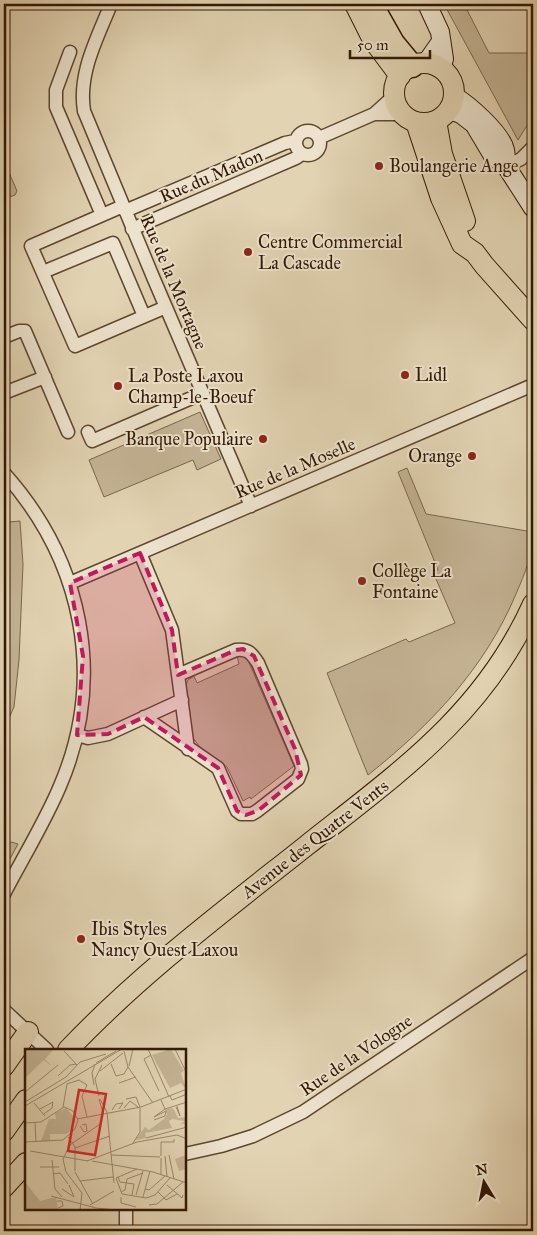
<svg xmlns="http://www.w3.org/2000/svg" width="537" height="1235" font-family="'IM FELL Great Primer',serif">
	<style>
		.green { fill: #c4b394; stroke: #7b664c }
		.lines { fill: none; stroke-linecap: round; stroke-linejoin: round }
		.street-casing { stroke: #5e472f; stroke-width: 15 }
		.secondary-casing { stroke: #321803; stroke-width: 20 }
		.primary-casing { stroke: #321803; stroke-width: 22 }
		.highway-casing { stroke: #321803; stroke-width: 25 }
		.street { stroke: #ece2cd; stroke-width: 12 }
		.secondary { stroke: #ece2cd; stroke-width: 18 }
		.primary { stroke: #e2d3b2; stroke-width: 20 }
		.highway { stroke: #e2d3b2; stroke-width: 22 }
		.marked { fill: #c2185b; fill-opacity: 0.2; stroke: #c2185b; stroke-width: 4; stroke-dasharray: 10 6; stroke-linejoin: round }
		.poi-dot { fill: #8f2418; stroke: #ece2cd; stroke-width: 2 }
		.labels { text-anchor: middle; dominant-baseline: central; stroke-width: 4; stroke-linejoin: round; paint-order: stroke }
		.poi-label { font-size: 18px; fill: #321803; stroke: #ece2cd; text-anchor: start }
		.street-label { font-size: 18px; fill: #321803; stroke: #ece2cd }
		.inset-road { fill: none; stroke: #9c886c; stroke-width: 1 }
		.view { fill: #d62828; fill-opacity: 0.15; stroke: #d62828; stroke-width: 2.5 }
		.inset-edge { fill: none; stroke: #321803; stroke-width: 2.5 }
	</style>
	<rect width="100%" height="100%" fill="#e2d3b2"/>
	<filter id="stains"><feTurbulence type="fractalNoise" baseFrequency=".004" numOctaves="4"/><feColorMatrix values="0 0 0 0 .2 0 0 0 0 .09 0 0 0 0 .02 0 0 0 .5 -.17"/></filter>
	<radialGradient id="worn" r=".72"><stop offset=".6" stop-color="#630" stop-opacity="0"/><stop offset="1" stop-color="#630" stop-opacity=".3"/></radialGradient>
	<path class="green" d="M444,4h20l25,49h39l5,-4v67l-15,24z
		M4,161l13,30 -2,4 -11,4z
		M200,412l21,47 -24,11 -4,-10 -89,37 -15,-37z
		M407,468l19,46 107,18c0,22 -8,41 -17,62 -31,74 -85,131 -148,181l-41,-102 79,-34 3,3 46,-19 -22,-51 5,-2 -40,-98z
		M4,511l5,11 11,-1 3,43 -4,96 -5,47 -10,22z
		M237,656h5l5,2 47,108 -43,33 -1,-2 -7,4 -16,-34 -28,-21 -6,-8 -7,-53 2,-5 6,-4 3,7 42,-19z
		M11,842l7,2 -14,26v-26l2,2z"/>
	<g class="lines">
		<g class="street-casing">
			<path id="street" d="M111,4c-14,35 -33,69 -27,107l69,166 98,229
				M70,52l-14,38v17l46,108
				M374,114h29
				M296 143a12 12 0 1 1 24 0a12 12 0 1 1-24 0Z
				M319,138l55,-24 20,-18
				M506,166l15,-7 12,-12
				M123,206l-92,40 44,100 91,-39
				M125,211l160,-68 10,-2
				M132,229l164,-71 6,-4
				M43,272l70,-29 31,73
				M4,337l15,-6h6l43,101
				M4,393l41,-16
				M88,432l4,9 111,-48
				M4,473c78,87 103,203 56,313 -15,36 -38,73 -56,108
				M140,553l32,77 16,119
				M70,583l463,-198
				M144,717l74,51 19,43 4,3h11l5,-3 41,-32 4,-10 -1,-5 -43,-101c-6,-9 -10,-15 -22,-13l-58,25
				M77,735l11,3 20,-4 74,-34
				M4,1010l43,40
				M185,1154l36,-8 32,-10 50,-24 230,-154
				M126,1209v22"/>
		</g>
		<g class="secondary-casing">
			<path id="secondary" d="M427,4l13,28 4,27 -3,9
				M426,63l14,-20
				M454,96c15,9 47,37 51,54 1,5 1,11 1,16
				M449,110l12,4 13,10 19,32 13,10 27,42"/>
		</g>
		<g class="primary-casing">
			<path id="primary" d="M355,4l18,36 27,36
				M394 93a30 30 0 1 1 60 0a30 30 0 1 1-60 0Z
				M436,121l6,33 23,67
				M416,122l25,76 21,46 13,9 9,12 49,55
				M68,1050c72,-76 156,-139 238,-204 92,-73 177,-131 227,-242
				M4,1066l24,-34
				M4,1131l22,-31
				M4,1187l22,-24"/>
		</g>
		<g class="highway-casing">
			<path id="highway" d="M371,4l22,39 19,23"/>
		</g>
		<use href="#street" class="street"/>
		<use href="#secondary" class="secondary"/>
		<use href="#primary" class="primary"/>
		<use href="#highway" class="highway"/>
	</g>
	<path class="marked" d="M140,553l32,77 6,45 58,-25 7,-1 11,7 41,93 6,26 -42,35 -13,5 -9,-4 -19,-43 -74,-51 -36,17 -31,1 6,-79 -13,-73z"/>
	<g class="poi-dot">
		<circle cx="379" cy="166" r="5"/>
		<circle cx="248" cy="252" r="5"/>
		<circle cx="405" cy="375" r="5"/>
		<circle cx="118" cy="386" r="5"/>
		<circle cx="263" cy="439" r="5"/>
		<circle cx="472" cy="456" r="5"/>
		<circle cx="362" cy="581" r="5"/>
		<circle cx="81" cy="939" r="5"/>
	</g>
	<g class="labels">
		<g class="poi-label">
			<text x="389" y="166">Boulangerie Ange</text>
			<text x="258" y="242">Centre Commercial<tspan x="258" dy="21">La Cascade</tspan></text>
			<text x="415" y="375">Lidl</text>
			<text x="128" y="376">La Poste Laxou<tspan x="128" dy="21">Champ-le-Boeuf</tspan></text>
			<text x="253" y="439" text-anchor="end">Banque Populaire</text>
			<text x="462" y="456" text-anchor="end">Orange</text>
			<text x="372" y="571">Collège La<tspan x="372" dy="21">Fontaine</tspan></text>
			<text x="91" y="929">Ibis Styles<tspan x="91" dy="21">Nancy Ouest Laxou</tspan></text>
		</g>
		<g class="street-label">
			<text transform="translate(211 176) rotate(-23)">Rue du Madon</text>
			<text transform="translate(174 282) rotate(67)">Rue de la Mortagne</text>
			<text transform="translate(295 468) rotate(-23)">Rue de la Moselle</text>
			<text transform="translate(315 839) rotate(-38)">Avenue des Quatre Vents</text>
			<text transform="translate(356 1055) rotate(-34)">Rue de la Vologne</text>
		</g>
	</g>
	<g transform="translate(25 1049)">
		<rect width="161" height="161" fill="#e2d3b2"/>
		<path d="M0,0h29l-9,10 8,9 -9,-8 -19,18zM146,0l13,22 -3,2 5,16 -5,-6 -11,5 -18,-33zM41,59l9,10 -2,12 -7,4h-16v7h-9l8,-22h7l-1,-6zM148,59l5,10 8,-1v6l-7,2 6,-4 -13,-2 -3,2 3,7 -27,5 1,5 -11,2 10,-13 4,3 15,-11 3,-5 -2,-5zM161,106v14l-7,2 -4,-12zM0,133l15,19 16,-4 2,13h-33z" fill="#c4b394"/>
		<path class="inset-road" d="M123,0l21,48M150,0l12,25M39,2l13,14M99,2l4,16 25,36M126,6l-7,4 15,32M71,14l20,-12M86,15l5,12 8,-2 4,-7M104,17l4,-17M75,22l23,-18M33,27l12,-11 6,-1M94,34l17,-6M69,36l-2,-12 3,-9M0,43l33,-27M74,47l-4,-17 7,-14M145,47l2,4 15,-6M75,50l7,13 4,42M101,50l10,-2 4,10M136,51l4,9 22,-7M0,53l41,-25 14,-15 26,-8M9,54l11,13M0,57l97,-57M38,58l4,-23 12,-4 8,5 -5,11 5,21M151,58l4,9 -3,-10M99,59l6,-7 8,6M15,60l13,-7 -1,6 -8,6M140,60l-11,8 12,-6M87,61l4,-6 7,-1 -4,6M52,70l64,-12 46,-18M129,71l11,-4 1,-5M0,74l16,-1 23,-15 9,4 5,9 -3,9 -12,11 -38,2M10,74l1,19M55,77l4,6 3,-1 -1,-7 -4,1M43,88l7,10v24M121,89l41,-11M108,94l7,-11v-24M50,99l35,-12M5,102l58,10M86,105l3,29M86,106l49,2M144,106l5,24M136,107v-14h13v-3M140,107l2,21M136,109v17M27,111l3,29 7,8M62,112l50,-19 40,-7 10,4M67,112l61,11 34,11M15,118h19M112,120l-21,9 6,16 24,4 9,-3 15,-17M50,123l18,32M28,125l7,-1 8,11M93,128l2,5 14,2 -2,11M55,132l33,-4M142,136l15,13 1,-3M37,140l12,8 -5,-12M120,140l4,1 16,-14M96,143l4,-2 2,-11 16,-6M133,143l8,8 11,-6M111,146l7,-24M26,147l45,12M96,148v6l15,4M118,148l7,-26M32,152h5l1,5 -5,2M65,156l24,-14M124,156l8,-1 26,-22M71,159l20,2M55,161l2,-17 -16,-21 -3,-13 7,-14 30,-21 3,-11 -4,-14"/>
		<path class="view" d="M54,41l27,4 -11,61 -27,-4z"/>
		<rect width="161" height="161" class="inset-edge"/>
	</g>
	<rect width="537" height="1235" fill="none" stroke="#e2d3b2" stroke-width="20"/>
	<rect x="5" y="5" width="527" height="1225" fill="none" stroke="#321803" stroke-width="2.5"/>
	<rect x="10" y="10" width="517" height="1215" fill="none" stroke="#321803"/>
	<g transform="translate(484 1182) rotate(350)" stroke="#ece2cd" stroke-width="4" paint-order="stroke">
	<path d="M0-4L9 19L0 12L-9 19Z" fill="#321803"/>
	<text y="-8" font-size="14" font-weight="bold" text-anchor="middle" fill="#321803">N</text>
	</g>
	<path d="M350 50v8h80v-8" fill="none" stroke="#321803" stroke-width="2.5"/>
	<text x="357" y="50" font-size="15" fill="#321803" stroke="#ece2cd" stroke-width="4" paint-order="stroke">50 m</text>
	<rect width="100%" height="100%" filter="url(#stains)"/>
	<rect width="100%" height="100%" fill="url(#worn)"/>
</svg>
